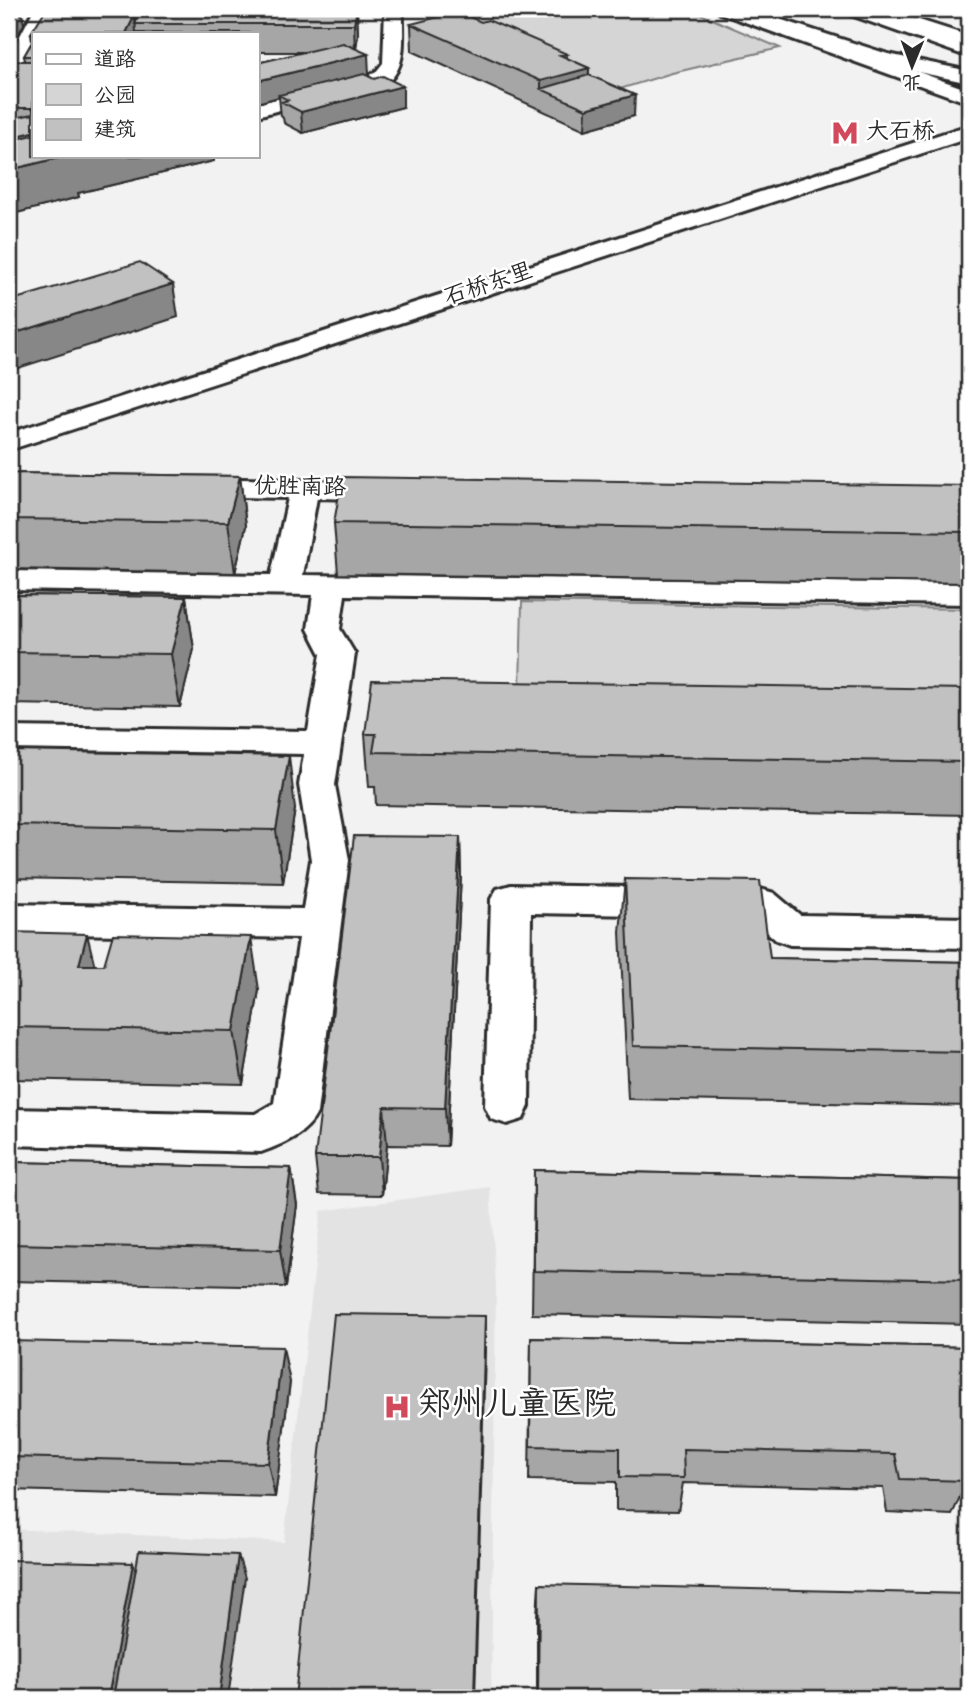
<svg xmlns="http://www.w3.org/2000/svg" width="978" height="1707" font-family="Dekko,'LXGW WenKai TC',sans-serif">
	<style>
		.built { fill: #e3e3e3 }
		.green { fill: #d5d5d5; stroke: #808080; stroke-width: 2 }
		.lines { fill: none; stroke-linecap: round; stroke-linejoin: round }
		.minor-casing { stroke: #2b2b2b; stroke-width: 6 }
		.major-casing { stroke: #2b2b2b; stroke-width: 6 }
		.minor { fill: #fff; fill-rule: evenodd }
		.major { fill: #fff; fill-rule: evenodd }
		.wall { fill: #a6a6a6; stroke: #2b2b2b; stroke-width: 2 }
		.shaded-wall { fill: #878787; stroke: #2b2b2b; stroke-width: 2 }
		.building { fill: #c1c1c1; stroke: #2b2b2b; stroke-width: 2 }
		.labels { text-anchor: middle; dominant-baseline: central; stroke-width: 5; stroke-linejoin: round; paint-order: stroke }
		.far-poi-label { font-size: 23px; fill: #2b2b2b; stroke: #fff; text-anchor: start }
		.far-street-label { font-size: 23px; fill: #2b2b2b; stroke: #fff }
		.near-poi-label { font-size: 33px; fill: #2b2b2b; stroke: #fff; text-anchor: start }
	</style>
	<rect width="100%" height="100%" fill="#f2f2f2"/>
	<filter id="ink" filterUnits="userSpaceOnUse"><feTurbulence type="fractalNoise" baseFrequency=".0143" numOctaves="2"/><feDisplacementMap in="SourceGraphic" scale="14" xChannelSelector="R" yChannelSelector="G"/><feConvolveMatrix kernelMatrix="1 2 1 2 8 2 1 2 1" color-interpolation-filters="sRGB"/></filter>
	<g filter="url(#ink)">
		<path class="built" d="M490,1187l6,98 -5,413h-482v-169l275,13 37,-331z"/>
		<path class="green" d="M417,9h272l91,39 -108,25 -52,16 -107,-45z
			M522,602l447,7v87l-449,-7z"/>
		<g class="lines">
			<g class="minor-casing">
				<path id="minor" d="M34,9h18l-13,24h-6v12l-14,29 -3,4 -7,2v-23z
					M385,9h18c-1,24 5,55 -14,72l-132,35v-12l118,-31 8,-10z
					M717,9h25l227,81v13l-249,-90z
					M859,9h26l84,27v11l-107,-34z
					M969,125v13l-960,312v-17z
					M191,478l202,4 10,3 5,6 -5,6 -10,3 -76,-2 -14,77 666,9v20l-624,-9 -5,34 15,25 -20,131 14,75 -32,253c-10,21 -34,31 -56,39l-252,-7v-36l246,5 19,-11 25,-165 -290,-5v-29l294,5 8,-49 -12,-75 5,-31 -295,-5v-22l299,4 13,-77 -13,-25 5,-34 -304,-5v-19l262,4 17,-77 -97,-2 -10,-3 -5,-6 5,-6z
					M511,885l249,4 14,4 26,22 169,3v30l-179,-3 -14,-5 -26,-23 -219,-4 -2,193 -6,13 -16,5 -16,-5 -6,-13 6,-207 6,-10z"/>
			</g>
			<g class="major-casing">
				<path id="major" d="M722,9h26l140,45 81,17v12l-92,-20 -152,-50z
					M842,9h25l102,36v12l-124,-44z"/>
			</g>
			<use href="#minor" class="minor"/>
			<use href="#major" class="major"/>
		</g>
		<path class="wall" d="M357,9l1,26 -2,14 13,26h-2l36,32 -100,26 -19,-10 -1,-5 -2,-2 -2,-19 -22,6v-40l48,-11h-48v-19h-224v123l181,2v3l-136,32 1,4 -70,18v-142l16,-12 -1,-5 8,-14 -1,-9 72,-21 -1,3h33l1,7z
			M411,24l155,34 23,10v7l45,41 -49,14 -173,-79z
			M9,473l231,3 6,50 -11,47 -226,-4z
			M969,486v97l-631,-9 -4,-51z
			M9,595l177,2 8,52 -14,58 -171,-3z
			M969,689v126l-593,-10 -1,-18h-6l-4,-53z
			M9,751l286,58 -12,74 -274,-5z
			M460,837l1,39 -14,270 -60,-1 -5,50 -63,-1 -4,-37z
			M625,879l145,79 199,4v144l-341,-7 -8,-167z
			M9,932l86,33 164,25 -16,94 -234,-5z
			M9,1162l282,6 6,37 -11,82 -277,-6z
			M534,1170l435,10v144l-437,-10z
			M531,1338l438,9v143h-6l-11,25 -65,-3 -4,-24 -200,-5 -5,28 -62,-1v-28l-87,-2z
			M9,1341l281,41 -15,115 -266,-7z
			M539,1584l430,114h-432v-82z"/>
		<path class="shaded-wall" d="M18,9h3l3,15 -15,27v-27z
			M91,9h12v3l-11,21 -4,-18z
			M357,9l1,26 -3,17 -1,-28z
			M135,15l1,18h-10z
			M368,54l1,21 -87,21 -3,-1v2l-22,6v-22z
			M567,54l-1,20 23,-6 -1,28 -47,-7v-8l19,-26z
			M403,86v21l-100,26 -2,-21z
			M635,95l-1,21 -49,14 1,-21z
			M33,132v23l-24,6v-23z
			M67,156h155l-8,2v3l-136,32 1,4 -70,18v-45z
			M173,284l5,33 -169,54v-36z
			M240,476l6,50 -11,47 -7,-51z
			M186,597l8,52 -14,58 -9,-53z
			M289,756l6,53 -12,74 -7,-53z
			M460,837l1,39 -14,270 -2,-38z
			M87,934l13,53 -21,-22z
			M251,937l8,53 -16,94 -9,-53z
			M384,1107l3,38 -5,50 -3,-38z
			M291,1168l6,37 -11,82 -6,-37z
			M485,1316v36l-10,346h-1z
			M283,1347l7,35 -15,115 -7,-34z
			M238,1555l7,23 -17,120h-9z
			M133,1563l12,32 -18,103h-19z"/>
		<path class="building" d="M9,9h9l-9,15z
			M46,9h45l-3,6h47l-9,18h-95z
			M142,9h215l-3,15h-219z
			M458,12l23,10 7,-2 79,34 -7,1 29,13 -48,13 -130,-57z
			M32,42l1,14h-9z
			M343,43l25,11 -111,27v-18z
			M16,61h17v47h-24v-35z
			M364,74l10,5 9,-3 20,10 -102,26 -19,-10 6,-2 -9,-5z
			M589,75l46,20 -49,14 -45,-20z
			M33,114v18l-24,6v-19z
			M33,135v21h34l-58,14v-29z
			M140,262l33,22 -164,51v-34z
			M9,473l231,3 -12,46 -219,-3z
			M342,477l627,9v46l-635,-9z
			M9,595l177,2 -15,57 -162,-2z
			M372,680l597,9v73l-596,-10 3,-18h-11z
			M9,751l280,5 -13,74 -267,-5z
			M354,836l106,1 -15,271 -61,-1 -5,50h-64z
			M625,879l135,2 10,77 199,4v90l-336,-6z
			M9,932l78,2 -8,31h25l9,-31 138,3 -17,94 -225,-4z
			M9,1162l282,6 -11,82 -271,-6z
			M534,1170l435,10v100l-435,-9z
			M334,1314l151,2 -11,382h-179z
			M531,1338l438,9v109h-7l5,25 -67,-2 -5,-25 -212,-5 1,29 -64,-1v-29l-90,-2z
			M9,1341l274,6 -15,116 -259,-6z
			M139,1551l99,4 -19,143h-106z
			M9,1560l124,3 -25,135h-99z
			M539,1584l430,10v104h-431z"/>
	</g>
	<defs>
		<g id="metro-bare" transform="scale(2.1)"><path d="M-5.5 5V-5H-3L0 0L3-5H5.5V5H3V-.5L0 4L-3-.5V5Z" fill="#d1495b" stroke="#fff" stroke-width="2.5" paint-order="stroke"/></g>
		<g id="hospital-bare" transform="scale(2.1)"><path d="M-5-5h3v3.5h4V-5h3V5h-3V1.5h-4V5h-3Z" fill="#d1495b" stroke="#fff" stroke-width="2.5" paint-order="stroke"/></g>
	</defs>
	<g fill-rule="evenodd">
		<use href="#metro-bare" x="845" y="133"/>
		<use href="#hospital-bare" x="397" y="1407"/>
	</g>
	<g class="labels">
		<g class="far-poi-label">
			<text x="866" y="133">大石桥</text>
		</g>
		<g class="far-street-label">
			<text transform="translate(489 286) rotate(-18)">石桥东里</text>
			<text transform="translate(300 489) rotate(1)">优胜南路</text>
		</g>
		<g class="near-poi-label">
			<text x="418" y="1407">郑州儿童医院</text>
		</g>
	</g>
	<rect width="978" height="1707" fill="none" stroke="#fff" stroke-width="35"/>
	<rect x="18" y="18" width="943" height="1672" fill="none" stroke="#2b2b2b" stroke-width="2.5" filter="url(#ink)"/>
	<rect x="32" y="32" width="228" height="126" fill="#ffffff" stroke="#aaaaaa" stroke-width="2"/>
	<rect x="46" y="54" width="35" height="10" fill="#ffffff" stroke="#aaaaaa" stroke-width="2"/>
	<text x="94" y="66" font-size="21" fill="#2b2b2b">道路</text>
	<rect x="46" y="84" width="35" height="21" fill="#d5d5d5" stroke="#aaaaaa" stroke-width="2"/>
	<text x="94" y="102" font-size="21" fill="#2b2b2b">公园</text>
	<rect x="46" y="119" width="35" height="21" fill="#c1c1c1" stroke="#aaaaaa" stroke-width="2"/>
	<text x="94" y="136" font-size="21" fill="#2b2b2b">建筑</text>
	<g transform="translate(912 66) rotate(181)" stroke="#ffffff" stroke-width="5" paint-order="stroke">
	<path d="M0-5L12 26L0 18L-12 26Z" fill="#2b2b2b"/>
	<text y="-10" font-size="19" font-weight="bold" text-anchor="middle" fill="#2b2b2b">北</text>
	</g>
</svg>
